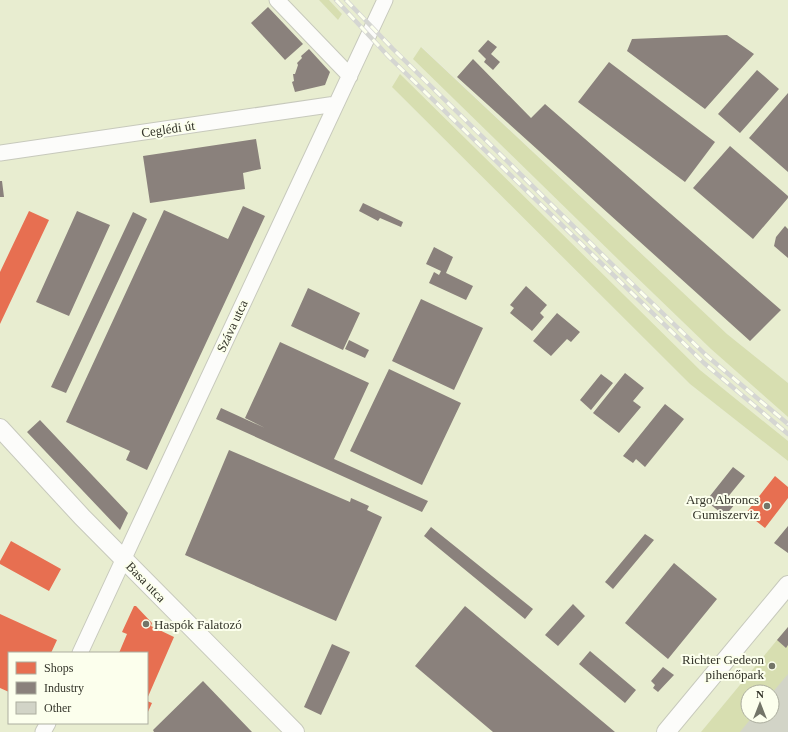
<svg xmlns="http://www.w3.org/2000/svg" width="788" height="732" font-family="Georgia,serif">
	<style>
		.built { fill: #e8edd0; fill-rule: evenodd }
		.green { fill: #d7deb0; fill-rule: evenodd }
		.shops { fill: #e76f51 }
		.industry { fill: #8a817c }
		.building { fill: #d2d4c7 }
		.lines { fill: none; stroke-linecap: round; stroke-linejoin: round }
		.minor-casing { stroke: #c7c9bc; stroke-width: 17 }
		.tertiary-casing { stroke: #c7c9bc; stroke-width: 20 }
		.minor { stroke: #fcfcfa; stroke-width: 15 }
		.tertiary { stroke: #fcfcfa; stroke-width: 18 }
		.rail-casing { stroke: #d5d6d2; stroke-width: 4.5 }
		.rail { stroke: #fcffed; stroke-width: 3; stroke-dasharray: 9; stroke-linecap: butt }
		.poi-dot { fill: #737568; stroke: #fcffed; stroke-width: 1.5 }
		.labels { text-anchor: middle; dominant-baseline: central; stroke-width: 4; stroke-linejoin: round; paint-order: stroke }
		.street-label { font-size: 13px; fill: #34352a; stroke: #fcffed }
		.poi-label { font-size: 13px; fill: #34352a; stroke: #fcffed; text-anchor: end }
	</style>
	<rect width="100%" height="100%" fill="#e9ecdc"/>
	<path class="built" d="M0,0h319l19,20 4,-6 -13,-14h459v383l-61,-49 -305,-287 -9,12 213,208 85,82 77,68v24l-88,-71 -308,-283 298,297 98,77v166l-87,105h-701zM9,653h138v70h-138z"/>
	<path class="green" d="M319,0h10l13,14 -4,6z
		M421,47l306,287 61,49v34l-77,-68 -85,-82 -213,-208z
		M400,74l300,296 88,71v20l-98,-77 -298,-297z
		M788,627v105h-87l76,-92zM748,692h24v24h-24z"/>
	<path class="shops" d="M29,211l20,9 -49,104v-52z
		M775,476l13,11v11l-23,30 -19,-15z
		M11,541l50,28 -12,22 -49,-27v-3z
		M134,606h2l16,17 -1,3 23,11 -27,62v-46h-28l8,-19 -5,-2z
		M0,614l57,26 -6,13h-42v39l-9,-4z
		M147,701l5,2 -5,11z"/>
	<path class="industry" d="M268,7l35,37 -18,16 -34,-37z
		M727,35l27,19 -49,55 -78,-58 5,-12z
		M488,40l9,7 -6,7 9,8 -7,8 -9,-8 2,-3 -8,-8z
		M309,49l21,23 -5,13 -30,7 -3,-10 2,-1 -1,-7h2l3,-9 -1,-2 5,-5 -1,-2z
		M473,59l58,59 14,-14 236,206 -31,31 -293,-264z
		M609,62l106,80 -30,40 -107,-80z
		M757,70l22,19 -39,44 -22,-19z
		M788,93v79l-39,-34z
		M256,139l5,30 -18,4 2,16 -95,14 -7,-47z
		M730,146l58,50v2l-35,41 -60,-51z
		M0,181h2l2,16h-4z
		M363,203l40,19 -2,5 -21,-9 -2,3 -19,-10z
		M243,206l22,10 -118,254 -21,-10 4,-9 -64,-29 98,-212 64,29z
		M77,211l33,14 -41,91 -33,-14z
		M133,212l14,7 -81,174 -15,-6z
		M785,226l3,3v29l-14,-12 2,-9z
		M434,247l19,10 -7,16 27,13 -7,14 -37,-17 5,-11 5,3 2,-4 -15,-7z
		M526,286l21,19 -7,8 4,4 -12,14 -22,-18 4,-5 -4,-3z
		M308,288l52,25 -17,37 -52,-24z
		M421,299l62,29 -29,62 -62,-29z
		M557,313l23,19 -9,10 -4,-3 -16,17 -18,-15z
		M349,340l20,10 -4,8 -20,-9z
		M280,342l89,41 -35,76 94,42 -6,11 -206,-93 5,-11 44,20 -20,-10z
		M389,369l72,34 -39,82 -72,-34z
		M625,373l19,15 -11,13 8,6 -22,26 -26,-20z
		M601,374l12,9 -22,27 -11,-10z
		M665,404l19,15 -39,48 -9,-8 -3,4 -10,-7z
		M40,420l88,93 -8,17 -93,-98z
		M229,450l121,52 1,-4 18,8 -2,4 15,7 -46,104 -151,-66z
		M733,467l12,9 -18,22 8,6 -10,12 -19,-15z
		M788,526v27l-14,-10z
		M431,527l102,82 -8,10 -101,-83z
		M645,534l9,6 -41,49 -8,-7z
		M674,563l43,36 -49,60 -43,-36z
		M573,604l12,12 -27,30 -13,-11z
		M465,606l150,126h-122l-78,-66z
		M788,627v18l-2,3 -9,-8z
		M332,644l18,8 -29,63 -17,-8z
		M590,651l46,39 -11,13 -46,-39z
		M663,667l11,8 -16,17 -5,-4 2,-3 -4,-4z
		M203,681l49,51h-98l-1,-2z"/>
	<path class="building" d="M788,674v58h-48l13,-16h19v-23z"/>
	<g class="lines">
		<g class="minor-casing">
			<path id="minor" d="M277,0l73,76
				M0,153l336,-49
				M80,653l51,-110 254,-543
				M43,732l5,-9"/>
		</g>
		<g class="tertiary-casing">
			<path id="tertiary" d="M0,428l82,89 213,215
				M666,732l122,-147"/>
		</g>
		<use href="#minor" class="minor"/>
		<use href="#tertiary" class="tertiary"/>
		<g class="rail-casing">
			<path id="rail" d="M336,0l53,57 315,306 84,71
				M346,0l47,49 229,225 85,82 81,68"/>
		</g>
		<use href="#rail" class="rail"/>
	</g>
	<g class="poi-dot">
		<circle cx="767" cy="506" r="4"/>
		<circle cx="146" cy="624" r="4"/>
		<circle cx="772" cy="666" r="4"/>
	</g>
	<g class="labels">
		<g class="street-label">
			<text transform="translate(168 129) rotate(-8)">Ceglédi út</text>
			<text transform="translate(232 326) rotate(-65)">Száva utca</text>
			<text transform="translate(146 582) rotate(46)">Basa utca</text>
		</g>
		<g class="poi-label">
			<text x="759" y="499">Argo Abroncs<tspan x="759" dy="15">Gumiszerviz</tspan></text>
			<text x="154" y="624" text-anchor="start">Haspók Falatozó</text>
			<text x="764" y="659">Richter Gedeon<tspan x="764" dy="15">pihenőpark</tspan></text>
		</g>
	</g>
	<rect x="8" y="652" width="140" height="72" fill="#fcffed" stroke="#acae9f"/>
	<rect x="16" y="662" width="20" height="12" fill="#e76f51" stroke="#acae9f"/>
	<text x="44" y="672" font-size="12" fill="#34352a">Shops</text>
	<rect x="16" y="682" width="20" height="12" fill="#8a817c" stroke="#acae9f"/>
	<text x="44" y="692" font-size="12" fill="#34352a">Industry</text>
	<rect x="16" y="702" width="20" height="12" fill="#d2d4c7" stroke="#acae9f"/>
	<text x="44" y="712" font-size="12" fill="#34352a">Other</text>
	<g transform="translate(760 704)"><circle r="19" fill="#fcffed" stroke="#acae9f"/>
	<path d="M0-3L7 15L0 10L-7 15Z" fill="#737568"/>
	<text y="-6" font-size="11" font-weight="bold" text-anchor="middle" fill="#34352a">N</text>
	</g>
</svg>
